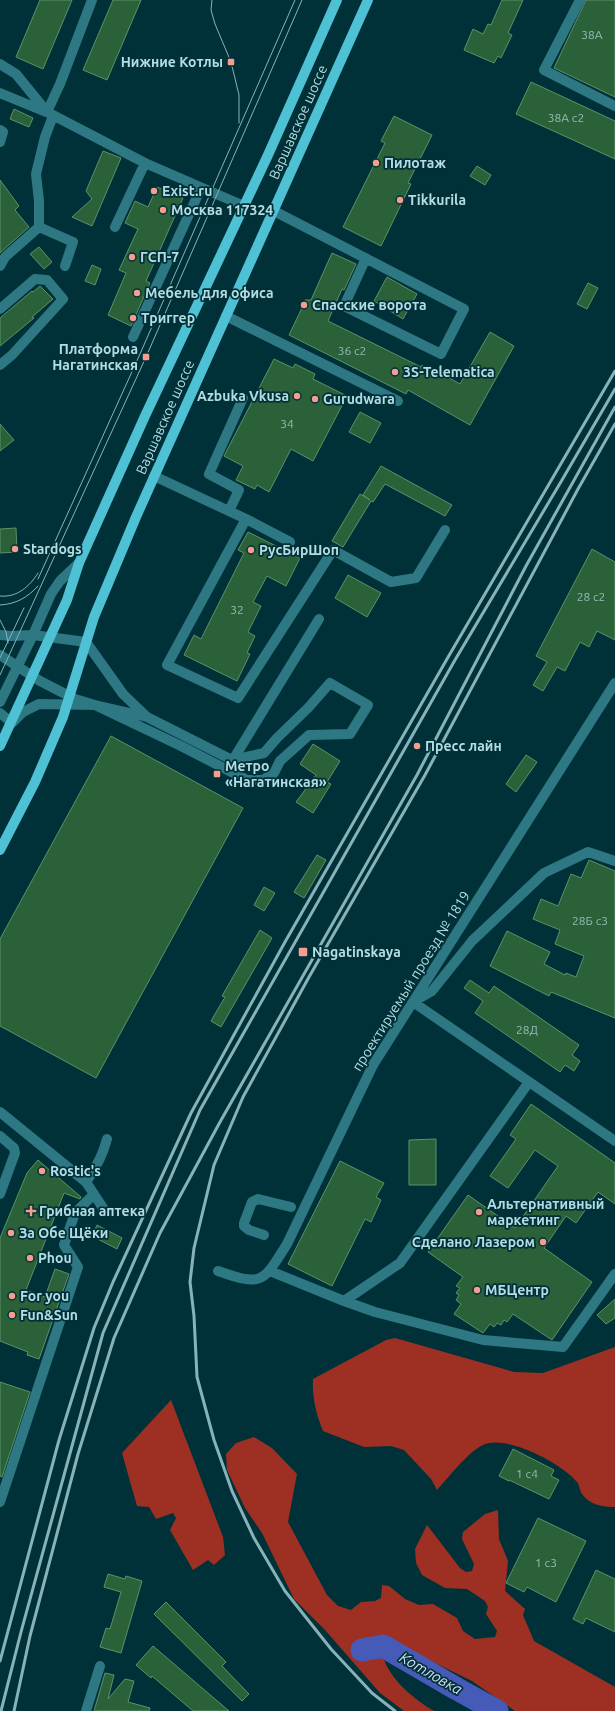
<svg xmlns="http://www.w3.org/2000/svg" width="615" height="1711" font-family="Ubuntu,sans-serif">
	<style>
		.forest { fill: #9e3023 }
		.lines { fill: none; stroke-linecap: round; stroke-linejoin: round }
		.river { stroke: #455bb7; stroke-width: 23 }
		.building { fill: #2b6139; stroke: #5c9268 }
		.minor { stroke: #2e7884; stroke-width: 10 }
		.major { stroke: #4ec1d4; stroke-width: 10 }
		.tram { stroke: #88b2ba; stroke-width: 1 }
		.rail { stroke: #88b2ba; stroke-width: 3 }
		.poi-dot { fill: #f59d8e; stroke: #003138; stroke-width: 1.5 }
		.labels { text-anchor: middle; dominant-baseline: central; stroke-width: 3.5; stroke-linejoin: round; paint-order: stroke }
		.number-label { font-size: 12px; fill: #92bdb9 }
		.poi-label { font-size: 14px; font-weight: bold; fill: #b4dce4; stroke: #003138; text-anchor: start }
		.street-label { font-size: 14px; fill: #b4dce4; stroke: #003138 }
		.water-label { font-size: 15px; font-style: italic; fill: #d4ddf6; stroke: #003138 }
	</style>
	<rect width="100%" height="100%" fill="#003138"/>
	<path class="forest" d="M395,1338l119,34 29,1 72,-26v160c-12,0 -25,-2 -33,-13 -3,-4 -2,-10 -6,-13 -15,-18 -71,-47 -93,-36 -15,7 -35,33 -46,45l-6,-11 -27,-29 -13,-4 -27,1 -41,-16c-7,-17 -11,-34 -10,-52l73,-39z
		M171,1400l52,137 2,18 -11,10 -6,-5 -15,10 -23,-40 6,-12 -3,-5 -17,6 -7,-12 -12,-1 -15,-53z
		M254,1437l18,11 25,26 -9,48 39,73 11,11 13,4 10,-8 14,-1 6,-3 1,-13 7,1 16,13 14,6 14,-1 24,14 6,13 12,8 20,-2 2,-6 -11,-17 2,-7 -3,-6 -18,-12 -22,-1 -23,-13 -6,-12 -1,-14 12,-24 33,43 6,4 6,-1 2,-7 -12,-25 1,-7 22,-18 13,-4 1,29 9,22 -3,30 20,18 -2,6 11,26 81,46v24h-100l-43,-30 -74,-36 -15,11c5,22 32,44 51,55h-30l-24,-18 -55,-63 -31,-31 -32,-66 -17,-25 -18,-38 -1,-16 10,-11z"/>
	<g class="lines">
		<path class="river" d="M362,1650l21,-4 74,43 40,22"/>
	</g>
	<path class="building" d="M40,0h32l-29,69 -27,-12z
		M113,0h28l-34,80 -24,-10z
		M502,0h21l-15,33 4,2 -11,23 -3,-2 -4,7 -30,-13 9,-21 10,5 5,-10 3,1z
		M586,0h29v97l-61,-29z
		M531,82l84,39v38l-99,-45z
		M14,109l19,9 -4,9 -19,-8z
		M394,116l38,19 -24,48 3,1 -30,62 -38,-19 42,-84 -4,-2z
		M103,151l18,7 -29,68 -20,-9 20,-18 -6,-8z
		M477,166l14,9 -6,10 -15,-9z
		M0,180l19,26 -4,4 14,17 -29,26z
		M157,187l26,11 -37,83 4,2 -19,43 -23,-11 18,-42 -7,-3 19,-41 -13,-6 10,-22 13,6z
		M39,247l13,15 -8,7 -14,-15z
		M332,253l24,11 -12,26 -2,-1 -14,32 93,46 1,-2 22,13 2,-2 14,8 30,-52 24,14 -44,79 -62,-35 -2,4 -117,-59 13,-27 -2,-1 5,-7h6z
		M92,265l9,4 -6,16 -10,-4z
		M387,277l30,17 -14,25 -29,-18z
		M588,283l10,5 -11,21 -10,-5z
		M40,286l13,13 -21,18 2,1 -34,28v-28l32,-27 1,1z
		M274,359l19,9 2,-4 20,10 -2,5 34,17 -34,65 -22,-12 -22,43 -12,-7 -2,4 -19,-9 7,-14 -19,-10z
		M360,412l21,11 -11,20 -21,-11z
		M0,424l14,16 -14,11z
		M381,466l71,39 -7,11 -60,-32 -12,18 -2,-1 -28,46 -11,-6 28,-47 10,6 -7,-5z
		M16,528l1,24 -17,1v-24z
		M248,532l52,26 -14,28 -19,-10 -14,26 8,4 -13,26 7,4 -8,17 3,1 -13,27 -53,-26 10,-20 7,4 43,-86 -6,-3z
		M592,549l23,13v78l-18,-9 -8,16 -9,-5 -15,29 -8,-4 -14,24 -10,-6 14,-23 -11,-6z
		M348,575l33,18 -14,24 -32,-19z
		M111,736l132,72 -147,270 -96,-52v-87z
		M313,744l27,17 -13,21 4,2 -18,29 -17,-11 20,-27 -16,-11z
		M526,755l11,7 -21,30 -10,-8z
		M317,855l9,5 -22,38 -10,-6z
		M589,860l26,11v147l-64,-26 -2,4 -59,-30 17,-35 43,21 -6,12 21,11 1,-2 10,4 8,-21 -29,-12 5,-14 -27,-11 8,-20 17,7 13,-32 10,4z
		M264,887l11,6 -11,18 -10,-6z
		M260,930l12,8 -51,89 -10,-6 14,-24 -3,-1z
		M470,980l19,13 5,-7 85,59 -7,10 8,6 -6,10 -9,-6 -5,7 -85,-59 8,-12 -19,-13z
		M531,1104l84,59v41l-17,-12 -22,31 -10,-7 -22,32 48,34 -40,58 -39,-26 -6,8 -3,-2 -3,5 -4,-2 -3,4 -4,-3 -7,9 -29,-19 7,-10 -5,-4 3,-5 -3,-2 4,-5 -4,-2 7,-9 -35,-25 40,-57 47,33 43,-62 -23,-16 -27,38 -18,-12 26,-37 -6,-4z
		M436,1139v46h-27v-45z
		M38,1160l43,37 -1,2 -16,-6 -38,97 19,7 10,-28 14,5 -30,85 -12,-4 1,-3 -28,-11v-103l27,-65z
		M340,1161l44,22 -8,14 5,3 -10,22 -6,-3 -33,67 -44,-22z
		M97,1225l25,13 -5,11 -25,-13z
		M615,1299v19l-9,6 -9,-9z
		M0,1382l30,10 -28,85 -2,-1z
		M513,1449l41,21 -3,6 8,4 -10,19 -40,-19v1l-10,-5z
		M538,1518l48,23 -30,61 -29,-15 -3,5 -18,-9z
		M596,1570l19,9v53l-29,-14 -3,6 -10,-5z
		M108,1574l17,5 1,-3 16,5 -21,72 -21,-6 6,-19 4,1 11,-37 -17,-5z
		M166,1602l60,60 -4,4 27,28 -7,7 -88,-87z
		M153,1646l76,65h-36l-41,-35 -1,2 -15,-13z
		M105,1673l9,2 -6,24 17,-20 9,2 -6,21 22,6 -1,3h-55z"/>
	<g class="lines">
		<path class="minor" d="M92,0l-32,84 -13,28 98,51 99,43
			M580,0l-36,70 71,36
			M0,64l16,10 31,38
			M0,93l46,19
			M53,116l-8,21 -9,37 3,27v26l34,15 -8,24
			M0,130l3,2 -3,10
			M274,211l190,98 -23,45 -97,-48 22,-48
			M115,227l30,-64
			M0,266l5,-9 34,-30
			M0,309l35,-30 12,1 16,19 -51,56 -12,10
			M226,316l172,85
			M133,337l68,-149
			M154,476l92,43 -79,146 71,33 95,-148 58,32 25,-4 29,-48
			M229,511l10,-21 -30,-16 34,-76
			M246,519l44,23
			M0,635l11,1 22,-1 53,7 37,52 24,23
			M0,655l40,26 35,18 20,6 52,12 85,43 32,-7 13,-15 31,-30 22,-25 38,22 -18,29 -41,1 -29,26 -6,12 -11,7h-16l-66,-34 -86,-41 -56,-1 -16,8 -11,11 -12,-10
			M0,702l33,-67 18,-41 9,-13 19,-18
			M231,763l88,-144
			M615,861l-27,-9 -44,21 -72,68 -40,50 -19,11 202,139
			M0,1112l86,70 19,29
			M0,1136l14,12 1,5 -15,41
			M86,1182c10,-14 17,-27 21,-43
			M264,1235l-15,-5 -5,-4v-3l8,-21 6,-3 33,8
			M218,1271c45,16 45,11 69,-27l86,-179 242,-382
			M270,1271l74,30 31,11 108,28 80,7 52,-73
			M344,1301l56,-38 129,-181
			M0,1502l78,-235 -14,-22 11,-32 19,-19
			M86,1711l14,-45"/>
		<path class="major" d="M0,746l67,-146 12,-37 66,-147 123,-261 69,-155
			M0,850l35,-68 28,-65 31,-100 42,-100 232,-517"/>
		<path class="tram" d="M212,0l-1,10 4,14 16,38 8,33v28
			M38,579l102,-225 155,-354
			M0,596c17,2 30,-10 38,-23
			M0,605c16,-1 27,-7 38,-19
			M0,620l6,12 2,11
			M0,658l24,-50
			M0,675l146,-318 156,-357"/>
		<path class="rail" d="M0,1661l59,-221 35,-112 19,-46 78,-169 94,-171 162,-283 168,-288
			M1,1711l20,-79 82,-299 97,-223 255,-450 107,-180 53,-91
			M14,1711l16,-75 48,-182 36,-116 46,-105 60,-111 197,-347 109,-209 89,-159
			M395,1711l-23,-18 -41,-44 -46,-58 -31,-53 -22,-47 -18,-51 -17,-63 -3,-61 -4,-34 4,-34 20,-83 29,-68 66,-120 116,-202 153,-286 37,-65"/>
	</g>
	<g class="poi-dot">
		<rect x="227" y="58" width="8" height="8" rx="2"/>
		<circle cx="376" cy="163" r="4"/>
		<circle cx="154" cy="191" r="4"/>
		<circle cx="400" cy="200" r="4"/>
		<circle cx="163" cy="210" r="4"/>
		<circle cx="132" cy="257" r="4"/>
		<circle cx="137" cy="293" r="4"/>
		<circle cx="304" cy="305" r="4"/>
		<circle cx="133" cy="318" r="4"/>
		<rect x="142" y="353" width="8" height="8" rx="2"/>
		<circle cx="395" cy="372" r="4"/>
		<circle cx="297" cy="396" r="4"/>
		<circle cx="315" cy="399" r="4"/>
		<circle cx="15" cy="549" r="4"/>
		<circle cx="251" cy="550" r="4"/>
		<circle cx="417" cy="746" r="4"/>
		<rect x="213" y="770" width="8" height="8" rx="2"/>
		<rect x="298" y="947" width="10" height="10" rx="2"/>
		<circle cx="42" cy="1171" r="4"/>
		<path d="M29 1205h4v4h4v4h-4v4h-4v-4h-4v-4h4z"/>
		<circle cx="479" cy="1212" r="4"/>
		<circle cx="11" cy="1233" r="4"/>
		<circle cx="543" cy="1242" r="4"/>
		<circle cx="30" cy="1258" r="4"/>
		<circle cx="477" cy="1290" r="4"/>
		<circle cx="12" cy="1296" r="4"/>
		<circle cx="12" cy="1315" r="4"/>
	</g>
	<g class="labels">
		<g class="number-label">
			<text x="592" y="34">38А</text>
			<text x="566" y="117">38А с2</text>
			<text x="352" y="350">36 с2</text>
			<text x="287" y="423">34</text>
			<text x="591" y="596">28 с2</text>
			<text x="237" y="609">32</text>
			<text x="590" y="920">28Б с3</text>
			<text x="527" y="1029">28Д</text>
			<text x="527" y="1473">1 с4</text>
			<text x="546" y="1562">1 с3</text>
		</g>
		<g class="poi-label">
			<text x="223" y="62" text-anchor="end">Нижние Котлы</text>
			<text x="384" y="163">Пилотаж</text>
			<text x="162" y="191">Exist.ru</text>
			<text x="408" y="200">Tikkurila</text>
			<text x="171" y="210">Москва 117324</text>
			<text x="140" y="257">ГСП-7</text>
			<text x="145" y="293">Мебель для офиса</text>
			<text x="312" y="305">Спасские ворота</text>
			<text x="141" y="318">Триггер</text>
			<text x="138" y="349" text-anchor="end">Платформа<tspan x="138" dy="16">Нагатинская</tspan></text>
			<text x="403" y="372">3S-Telematica</text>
			<text x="289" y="396" text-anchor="end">Azbuka Vkusa</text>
			<text x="323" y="399">Gurudwara</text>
			<text x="23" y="549">Stardogs</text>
			<text x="259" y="550">РусБирШоп</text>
			<text x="425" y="746">Пресс лайн</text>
			<text x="225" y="766">Метро<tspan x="225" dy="16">«Нагатинская»</tspan></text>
			<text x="312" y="952">Nagatinskaya</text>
			<text x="50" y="1171">Rostic's</text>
			<text x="487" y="1204">Альтернативный<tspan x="487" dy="16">маркетинг</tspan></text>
			<text x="39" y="1211">Грибная аптека</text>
			<text x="19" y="1233">За Обе Щёки</text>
			<text x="535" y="1242" text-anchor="end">Сделано Лазером</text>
			<text x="38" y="1258">Phou</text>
			<text x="485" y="1290">МБЦентр</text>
			<text x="20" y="1296">For you</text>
			<text x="20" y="1315">Fun&amp;Sun</text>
		</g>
		<g class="street-label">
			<text transform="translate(298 122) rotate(-66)">Варшавское шоссе</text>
			<text transform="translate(165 417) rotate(-66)">Варшавское шоссе</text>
			<text transform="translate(411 981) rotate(-58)">проектируемый проезд № 1819</text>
		</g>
		<g class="water-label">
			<text transform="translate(431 1673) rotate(30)">Котловка</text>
		</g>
	</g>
</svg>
